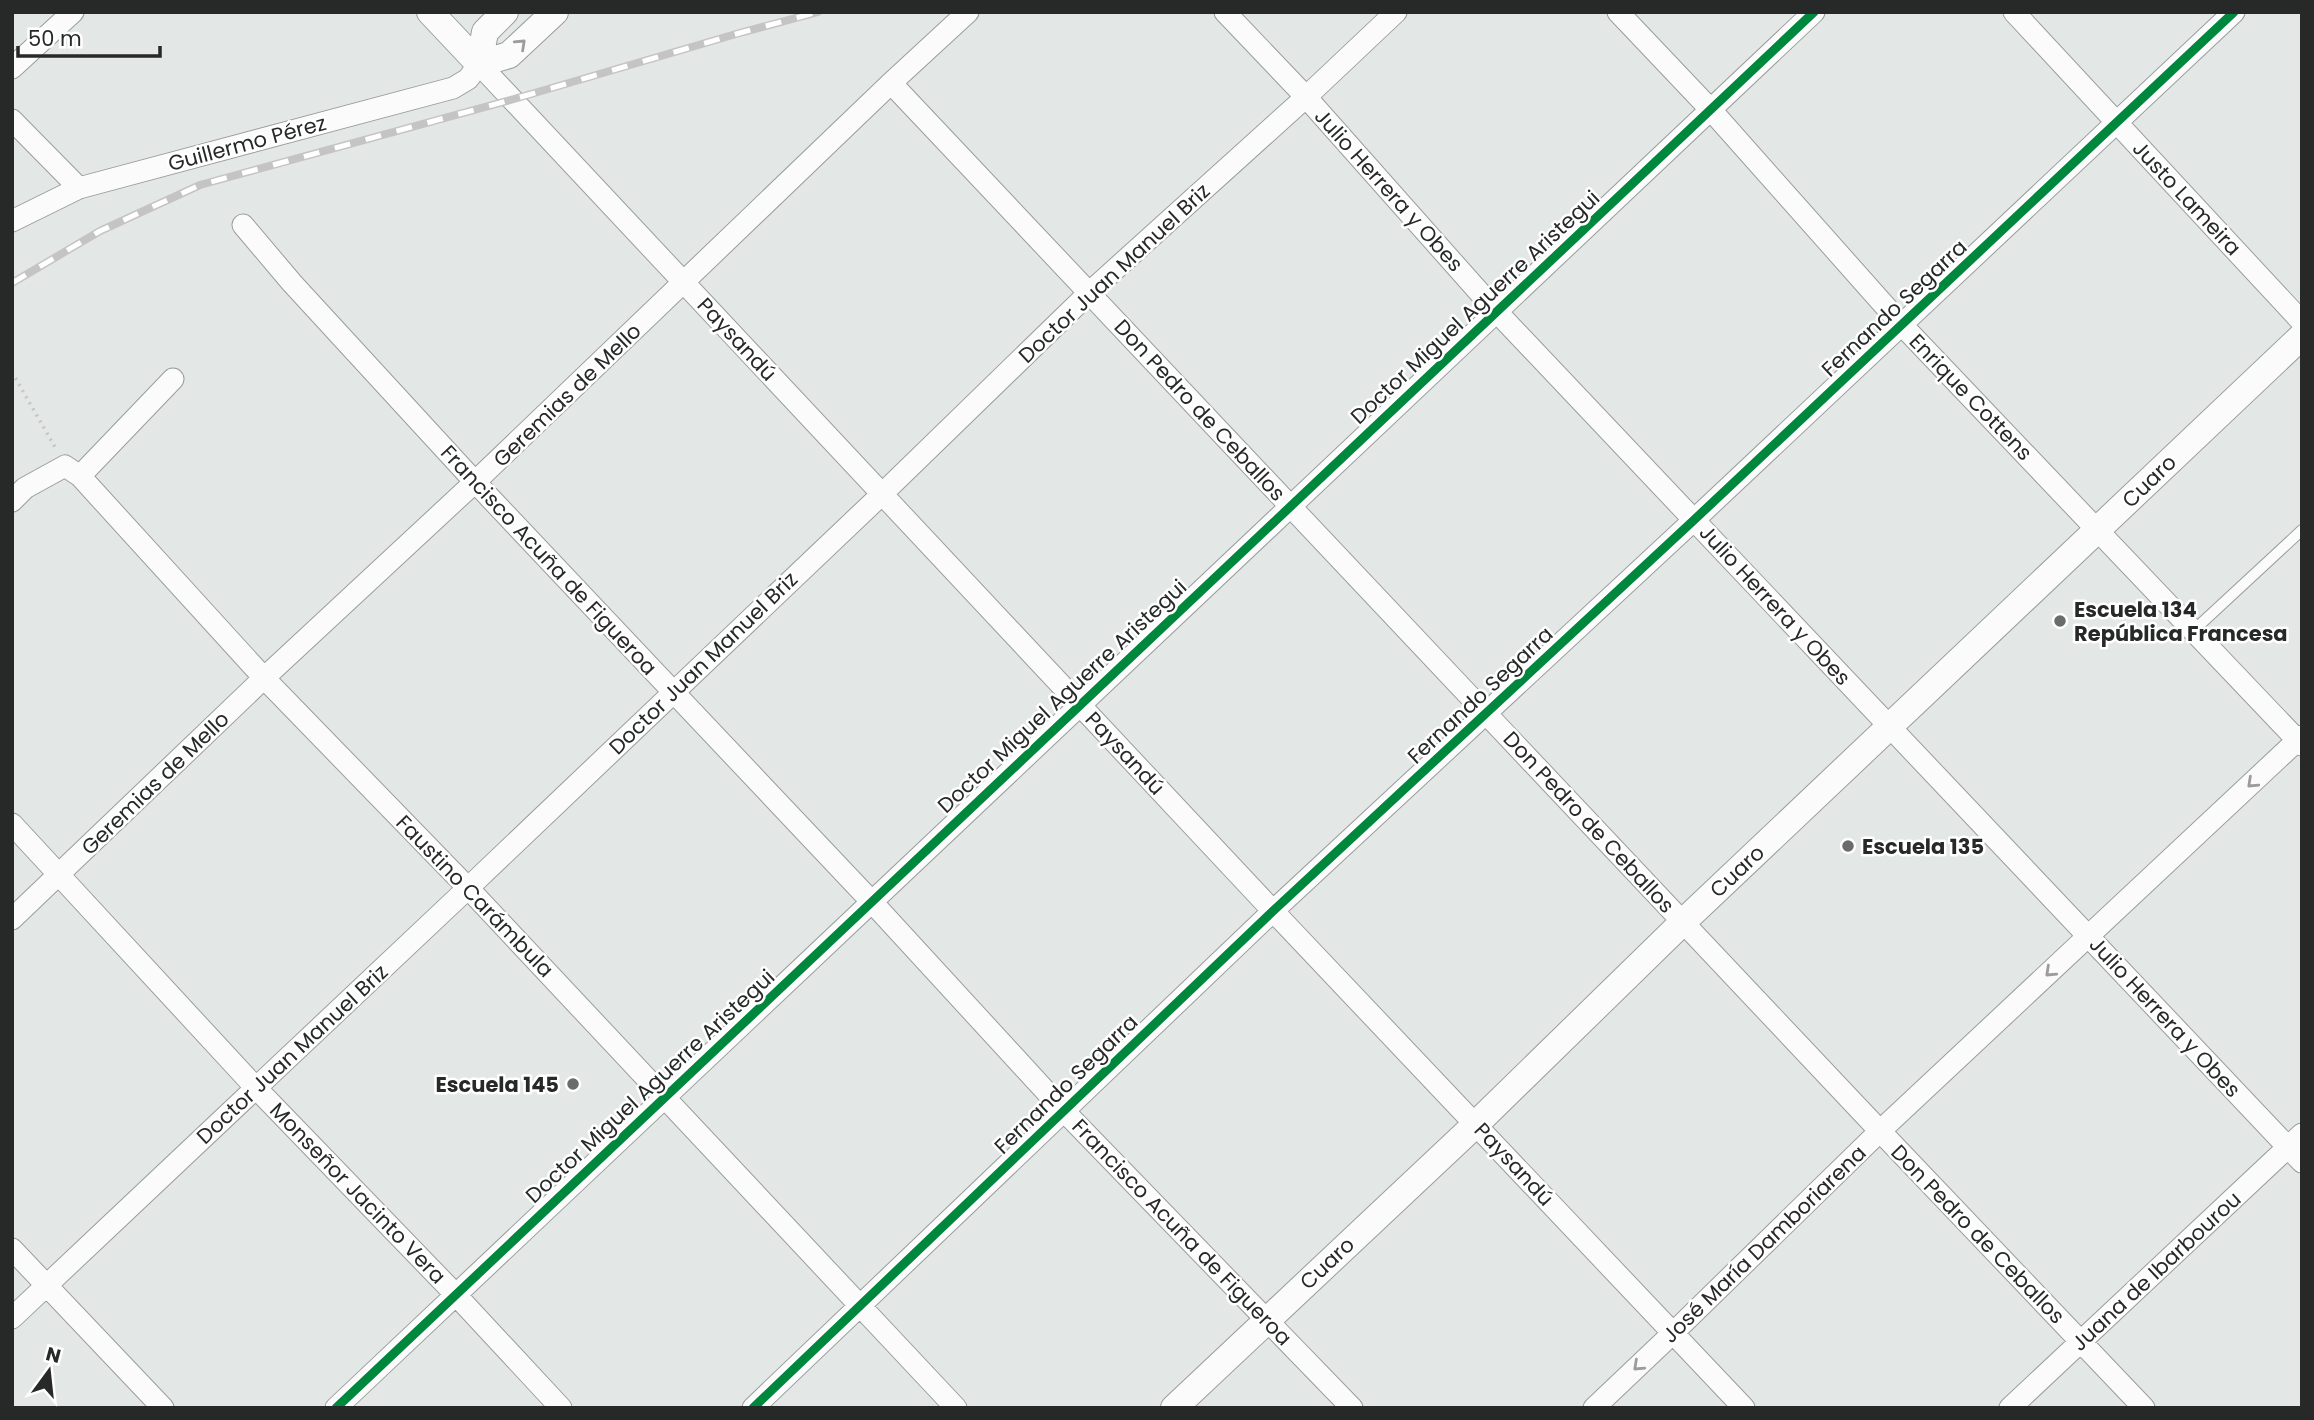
<svg xmlns="http://www.w3.org/2000/svg" width="2314" height="1420" font-family="Poppins,sans-serif">
	<style>
		.lines { fill: none; stroke-linecap: round; stroke-linejoin: round }
		.service-casing { stroke: #9a9d9c; stroke-width: 12 }
		.minor-casing { stroke: #9a9d9c; stroke-width: 23 }
		.tertiary-casing { stroke: #9a9d9c; stroke-width: 28 }
		.path { stroke: #c5c6c5; stroke-width: 3.5; stroke-dasharray: 2 5; stroke-linecap: butt }
		.service { stroke: #fbfbfb; stroke-width: 10 }
		.minor { stroke: #fbfbfb; stroke-width: 21 }
		.tertiary { stroke: #fbfbfb; stroke-width: 26 }
		.rail-casing { stroke: #c4c4c4; stroke-width: 8 }
		.rail { stroke: #fff; stroke-width: 5; stroke-dasharray: 16; stroke-linecap: butt }
		.cycleway-casing { stroke: #fff; stroke-width: 13 }
		.cycleway { stroke: #00873e; stroke-width: 9 }
		.oneway { stroke: #9c9c9c }
		.poi-dot { fill: #696c6a; stroke: #fff; stroke-width: 2.5 }
		.labels { text-anchor: middle; dominant-baseline: central; stroke-width: 5; stroke-linejoin: round; paint-order: stroke }
		.street-label { font-size: 21px; fill: #272928; stroke: #fff }
		.poi-label { font-size: 21px; font-weight: bold; fill: #272928; stroke: #fff; text-anchor: start }
	</style>
	<rect width="100%" height="100%" fill="#e3e7e5"/>
	<g class="lines">
		<g class="service-casing">
			<path id="service" d="M2193,631l109,-101"/>
		</g>
		<g class="minor-casing">
			<path id="minor" d="M1225,12l81,85 190,214 806,851
				M1618,12l93,98 190,214 401,421
				M2014,12l288,310
				M12,68l61,-56
				M891,83l989,1048 264,277
				M12,120l67,68
				M12,221l67,-33 374,-100 15,-9 11,-15 794,847 471,497
				M243,225l49,58 183,199 396,419 192,209 289,298
				M80,476l93,-97
				M12,501l13,-13 40,-22 15,10 184,202 204,210 488,520
				M12,824l244,264 200,207 105,113
				M12,919l252,-241 211,-196 416,-399 77,-71
				M12,1249l151,159
				M12,1318l456,-430 413,-393 209,-203 216,-195 90,-85
				M336,1408l1478,-1396
				M753,1408l520,-497 421,-391 540,-508
				M1594,1408l79,-75 207,-202 422,-395
				M2010,1408l292,-274"/>
		</g>
		<g class="tertiary-casing">
			<path id="tertiary" d="M430,12l49,52
				M479,64l30,-9 46,-43
				M479,64l6,-32 20,-20
				M1174,1408l302,-284 207,-202 619,-586"/>
		</g>
		<path class="path" d="M12,372l44,77"/>
		<use href="#service" class="service"/>
		<use href="#minor" class="minor"/>
		<use href="#tertiary" class="tertiary"/>
		<g class="rail-casing">
			<path id="rail" d="M12,283l88,-52 100,-46 314,-86 222,-65 82,-22"/>
		</g>
		<use href="#rail" class="rail"/>
		<g class="cycleway-casing">
			<path id="cycleway" d="M336,1408l1478,-1396
				M753,1408l520,-497 421,-391 540,-508"/>
		</g>
		<use href="#cycleway" class="cycleway"/>
	</g>
	<defs><path id="oneway-chevron" d="M-2-3.5L2.5 0L-2 3.5" fill="none" stroke-width="1.6" stroke-linecap="round" stroke-linejoin="round" transform="scale(1.75)"/></defs>
	<g class="oneway">
		<use href="#oneway-chevron" transform="translate(521 44) rotate(-43)"/>
		<use href="#oneway-chevron" transform="translate(2252 783) rotate(137)"/>
		<use href="#oneway-chevron" transform="translate(2050 972) rotate(137)"/>
		<use href="#oneway-chevron" transform="translate(1638 1366) rotate(137)"/>
	</g>
	<g class="poi-dot">
		<circle cx="2060" cy="621" r="7"/>
		<circle cx="1848" cy="846" r="7"/>
		<circle cx="573" cy="1084" r="7"/>
	</g>
	<g class="labels">
		<g class="street-label">
			<text transform="translate(247 143) rotate(-15)">Guillermo Pérez</text>
			<text transform="translate(1389 190) rotate(48)">Julio Herrera y Obes</text>
			<text transform="translate(2187 198) rotate(47)">Justo Lameira</text>
			<text transform="translate(1114 273) rotate(-43)">Doctor Juan Manuel Briz</text>
			<text transform="translate(1475 307) rotate(-43)">Doctor Miguel Aguerre Aristegui</text>
			<text transform="translate(1894 308) rotate(-43)">Fernando Segarra</text>
			<text transform="translate(737 339) rotate(47)">Paysandú</text>
			<text transform="translate(567 395) rotate(-44)">Geremias de Mello</text>
			<text transform="translate(1971 397) rotate(46)">Enrique Cottens</text>
			<text transform="translate(1200 410) rotate(47)">Don Pedro de Ceballos</text>
			<text transform="translate(2149 481) rotate(-44)">Cuaro</text>
			<text transform="translate(549 560) rotate(47)">Francisco Acuña de Figueroa</text>
			<text transform="translate(1775 605) rotate(47)">Julio Herrera y Obes</text>
			<text transform="translate(703 663) rotate(-44)">Doctor Juan Manuel Briz</text>
			<text transform="translate(1480 695) rotate(-43)">Fernando Segarra</text>
			<text transform="translate(1062 696) rotate(-43)">Doctor Miguel Aguerre Aristegui</text>
			<text transform="translate(1125 753) rotate(47)">Paysandú</text>
			<text transform="translate(155 783) rotate(-44)">Geremias de Mello</text>
			<text transform="translate(1589 822) rotate(47)">Don Pedro de Ceballos</text>
			<text transform="translate(1737 871) rotate(-43)">Cuaro</text>
			<text transform="translate(475 896) rotate(46)">Faustino Carámbula</text>
			<text transform="translate(2165 1017) rotate(47)">Julio Herrera y Obes</text>
			<text transform="translate(292 1054) rotate(-43)">Doctor Juan Manuel Briz</text>
			<text transform="translate(1066 1084) rotate(-44)">Fernando Segarra</text>
			<text transform="translate(650 1086) rotate(-43)">Doctor Miguel Aguerre Aristegui</text>
			<text transform="translate(1514 1164) rotate(47)">Paysandú</text>
			<text transform="translate(358 1193) rotate(46)">Monseñor Jacinto Vera</text>
			<text transform="translate(1182 1232) rotate(46)">Francisco Acuña de Figueroa</text>
			<text transform="translate(1978 1234) rotate(46)">Don Pedro de Ceballos</text>
			<text transform="translate(1764 1244) rotate(-44)">José María Damboriarena</text>
			<text transform="translate(1327 1263) rotate(-43)">Cuaro</text>
			<text transform="translate(2156 1271) rotate(-43)">Juana de Ibarbourou</text>
		</g>
		<g class="poi-label">
			<text x="2074" y="609">Escuela 134<tspan x="2074" dy="24">República Francesa</tspan></text>
			<text x="1862" y="846">Escuela 135</text>
			<text x="559" y="1084" text-anchor="end">Escuela 145</text>
		</g>
	</g>
	<rect width="2314" height="1420" fill="none" stroke="#272928" stroke-width="28"/>
	<g transform="translate(49 1371) rotate(15)" stroke="#ffffff" stroke-width="5" paint-order="stroke">
	<path d="M0-5L12 26L0 18L-12 26Z" fill="#272928"/>
	<text y="-10" font-size="19" font-weight="bold" text-anchor="middle" fill="#272928">N</text>
	</g>
	<path d="M18 46v10h142v-10" fill="none" stroke="#272928" stroke-width="3.5"/>
	<text x="28" y="46" font-size="21" fill="#272928" stroke="#ffffff" stroke-width="5" paint-order="stroke">50 m</text>
</svg>
